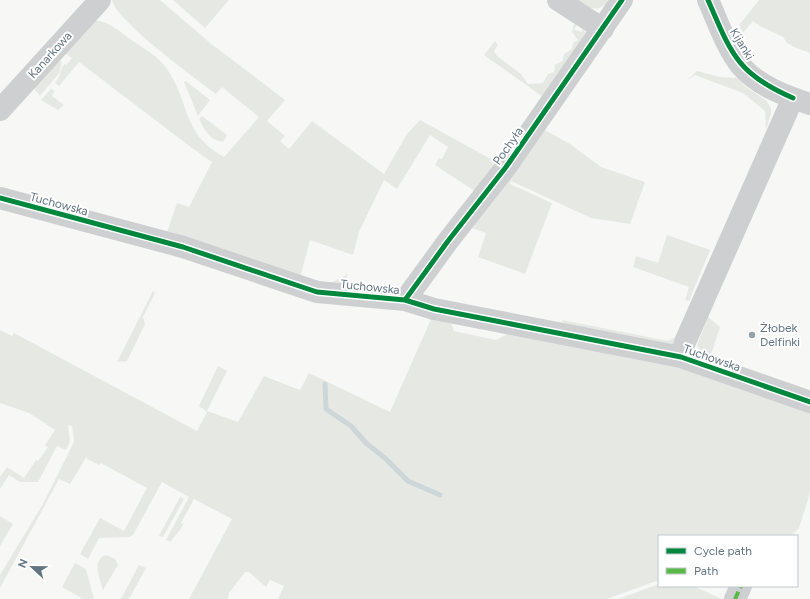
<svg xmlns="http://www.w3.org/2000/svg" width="810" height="599" font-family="Figtree,sans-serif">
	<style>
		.green { fill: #e6e9e3 }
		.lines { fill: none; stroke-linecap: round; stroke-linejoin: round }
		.stream { stroke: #cdd6d9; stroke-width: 5 }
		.minor { stroke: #cdcfd0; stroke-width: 22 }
		.quiet { stroke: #58b947; stroke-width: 4; stroke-dasharray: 8 4; stroke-linecap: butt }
		.cycleway-casing { stroke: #fff; stroke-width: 8 }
		.cycleway { stroke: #00873e; stroke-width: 5 }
		.poi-dot { fill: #96a2ab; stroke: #fff; stroke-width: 1.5 }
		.labels { text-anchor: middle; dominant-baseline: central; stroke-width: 4; stroke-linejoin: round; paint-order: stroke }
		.street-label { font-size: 12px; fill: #617582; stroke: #fff }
		.poi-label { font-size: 12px; fill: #617582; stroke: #fff; text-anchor: start }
	</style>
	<rect width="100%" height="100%" fill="#f7f7f6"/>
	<path class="green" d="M112,0h48l49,42 76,58 -18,21 18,15 -5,5 9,8 23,-28 72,53 23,-40 13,-14 78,43 -22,29 -41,-27 4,-7 3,1 6,-12 -18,-12 -33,54 -13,-9 -25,52 -6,23 -43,-15 -10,38 31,5 17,-9 -2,6 4,7 -7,-4c-17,16 -147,-38 -174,-46 -19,-6 -39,-10 -59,-15l-2,-3 58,16 11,-32 12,4 23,-45 -20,-14 -113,-86 -20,24 -4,-3c7,-9 4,-11 9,-19l2,1 6,-7 -7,-5 -6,6 3,4 -3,10 -19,23 -7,-9 1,-4 57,-63c13,-1 25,8 35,16 13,10 32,19 41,33 24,35 14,64 57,88l35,-40 -37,-30 -6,7c-22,-17 -99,-72 -104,-94z
		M173,0h56l-24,28z
		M572,0h39c-15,15 -22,7 -39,0z
		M759,0h51v53l-16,-6 -7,-4 -4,-6 -23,-11 -7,-5 -10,12 -4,-8z
		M574,23l3,2 -3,4 7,3 2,-3 3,4 -43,64 -59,-42 11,-14 3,4 -4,6 3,5 24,18 7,10 15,-1 5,-9 6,-2 1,-7 7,-4 2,-7 8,-5 1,-6 5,-3 -6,-8z
		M697,71l23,6 17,1 9,9 20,13 5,8v6l-5,16 -1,-19 -22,-18 -48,-18 -9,6z
		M186,81l24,19 -12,16 -14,-34z
		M51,89l4,2 -3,5 12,9 -6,5 -17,-10z
		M202,116l25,19 -3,6c-13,2 -20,-12 -25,-22z
		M545,130l25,14 31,23 44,15 -15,42 -39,-6 -80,-37 -1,3 42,19 -27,71 -47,-17 8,-24 -14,-5 2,-3 -3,-1z
		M667,235l43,15 -21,51 -4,-1 4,-13 -56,-20 3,-11 22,7z
		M153,291l2,2 -12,24 2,7 -18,37 -10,1z
		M432,317l18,3 4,11 42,9 14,-7 172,33 128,43v84l-11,35 -9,8h-131v44l-52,19h-329l6,-13 -14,-6 -4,7 -17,-15h-4l-16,21 -1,6h-39l43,-80 -38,-20 -13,24 2,1c-1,5 -9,12 -12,18l-5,-2 23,-43 -27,-15 -29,53 -4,2 -30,1 -11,21 -8,-5 20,-36 24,13 23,-43 -46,-25 -2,2 -12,-6v-3l-17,28 -11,-5 -59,109v-13l43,-71 31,-62 -2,-16 -4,-1 2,17 -4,8 -9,-4 -19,36h-18l-11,-7 -9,14v-12l7,-10 17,11 12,-18 2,1 10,-14 -3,-2 10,-15 -26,-17 -29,-10v-73l12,6 2,-3 183,98 10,-19 -8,-6 19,-40 9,5 -20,40 31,11 26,-46 36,14 9,-17 81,39z
		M708,317l12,10 -10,31 -9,-5 -4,-8z
		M562,320l106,21 5,-3 4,5 -2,3 -111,-19z
		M180,497l4,2 -21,38 -4,-1z
		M0,516l13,8 -13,22z
		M106,555l9,4 3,6 -15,25c-3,-11 -12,-30 3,-35z
		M75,563l11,6 8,30h-11l-21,-12z
		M139,565l7,3 -17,31h-8z
		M659,584v2h34l29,13h-104z"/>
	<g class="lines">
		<path class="stream" d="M325,384l1,25 25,17 15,17 20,16 22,22 32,14"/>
		<path class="minor" d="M558,0l45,29
			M708,0c10,22 18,47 33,66 17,20 45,30 69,38
			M0,110l100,-110
			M0,198l183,49 134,45 88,8 29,9 62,12 185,36 129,45
			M405,300l43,-59 58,-74 116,-167
			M681,357l4,-15 108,-244
			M735,599l6,-13"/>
		<path class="quiet" d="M735,599l6,-13"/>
		<g class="cycleway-casing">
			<path id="cycleway" d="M708,0c23,53 29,74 85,98
				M0,198l183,49 134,45 88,8 29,9 62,12 185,36 129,45
				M405,300l43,-59 58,-74 116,-167"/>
		</g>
		<use href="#cycleway" class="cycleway"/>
	</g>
	<circle class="poi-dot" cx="752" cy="335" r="4"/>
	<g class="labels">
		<g class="street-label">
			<text transform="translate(742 44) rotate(59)">Kijanki</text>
			<text transform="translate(50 55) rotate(-48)">Kanarkowa</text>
			<text transform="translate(508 146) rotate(-55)">Pochyła</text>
			<text transform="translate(59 204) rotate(15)">Tuchowska</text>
			<text transform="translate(370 287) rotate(6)">Tuchowska</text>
			<text transform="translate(712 358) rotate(19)">Tuchowska</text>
		</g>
		<g class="poi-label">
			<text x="760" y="328">Żłobek<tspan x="760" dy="14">Delfinki</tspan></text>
		</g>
	</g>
	<rect x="658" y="535" width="140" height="52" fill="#ffffff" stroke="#c0c8cd"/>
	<rect x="666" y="548" width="20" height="6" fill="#00873e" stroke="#c0c8cd"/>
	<text x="694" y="555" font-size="12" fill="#617582">Cycle path</text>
	<rect x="666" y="568" width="20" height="6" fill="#58b947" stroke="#c0c8cd"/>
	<text x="694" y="575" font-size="12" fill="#617582">Path</text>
	<g transform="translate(32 567) rotate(292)" stroke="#ffffff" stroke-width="3" paint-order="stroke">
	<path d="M0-3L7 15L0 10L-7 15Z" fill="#617582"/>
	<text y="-6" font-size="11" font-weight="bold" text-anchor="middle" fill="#617582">N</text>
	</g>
</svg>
